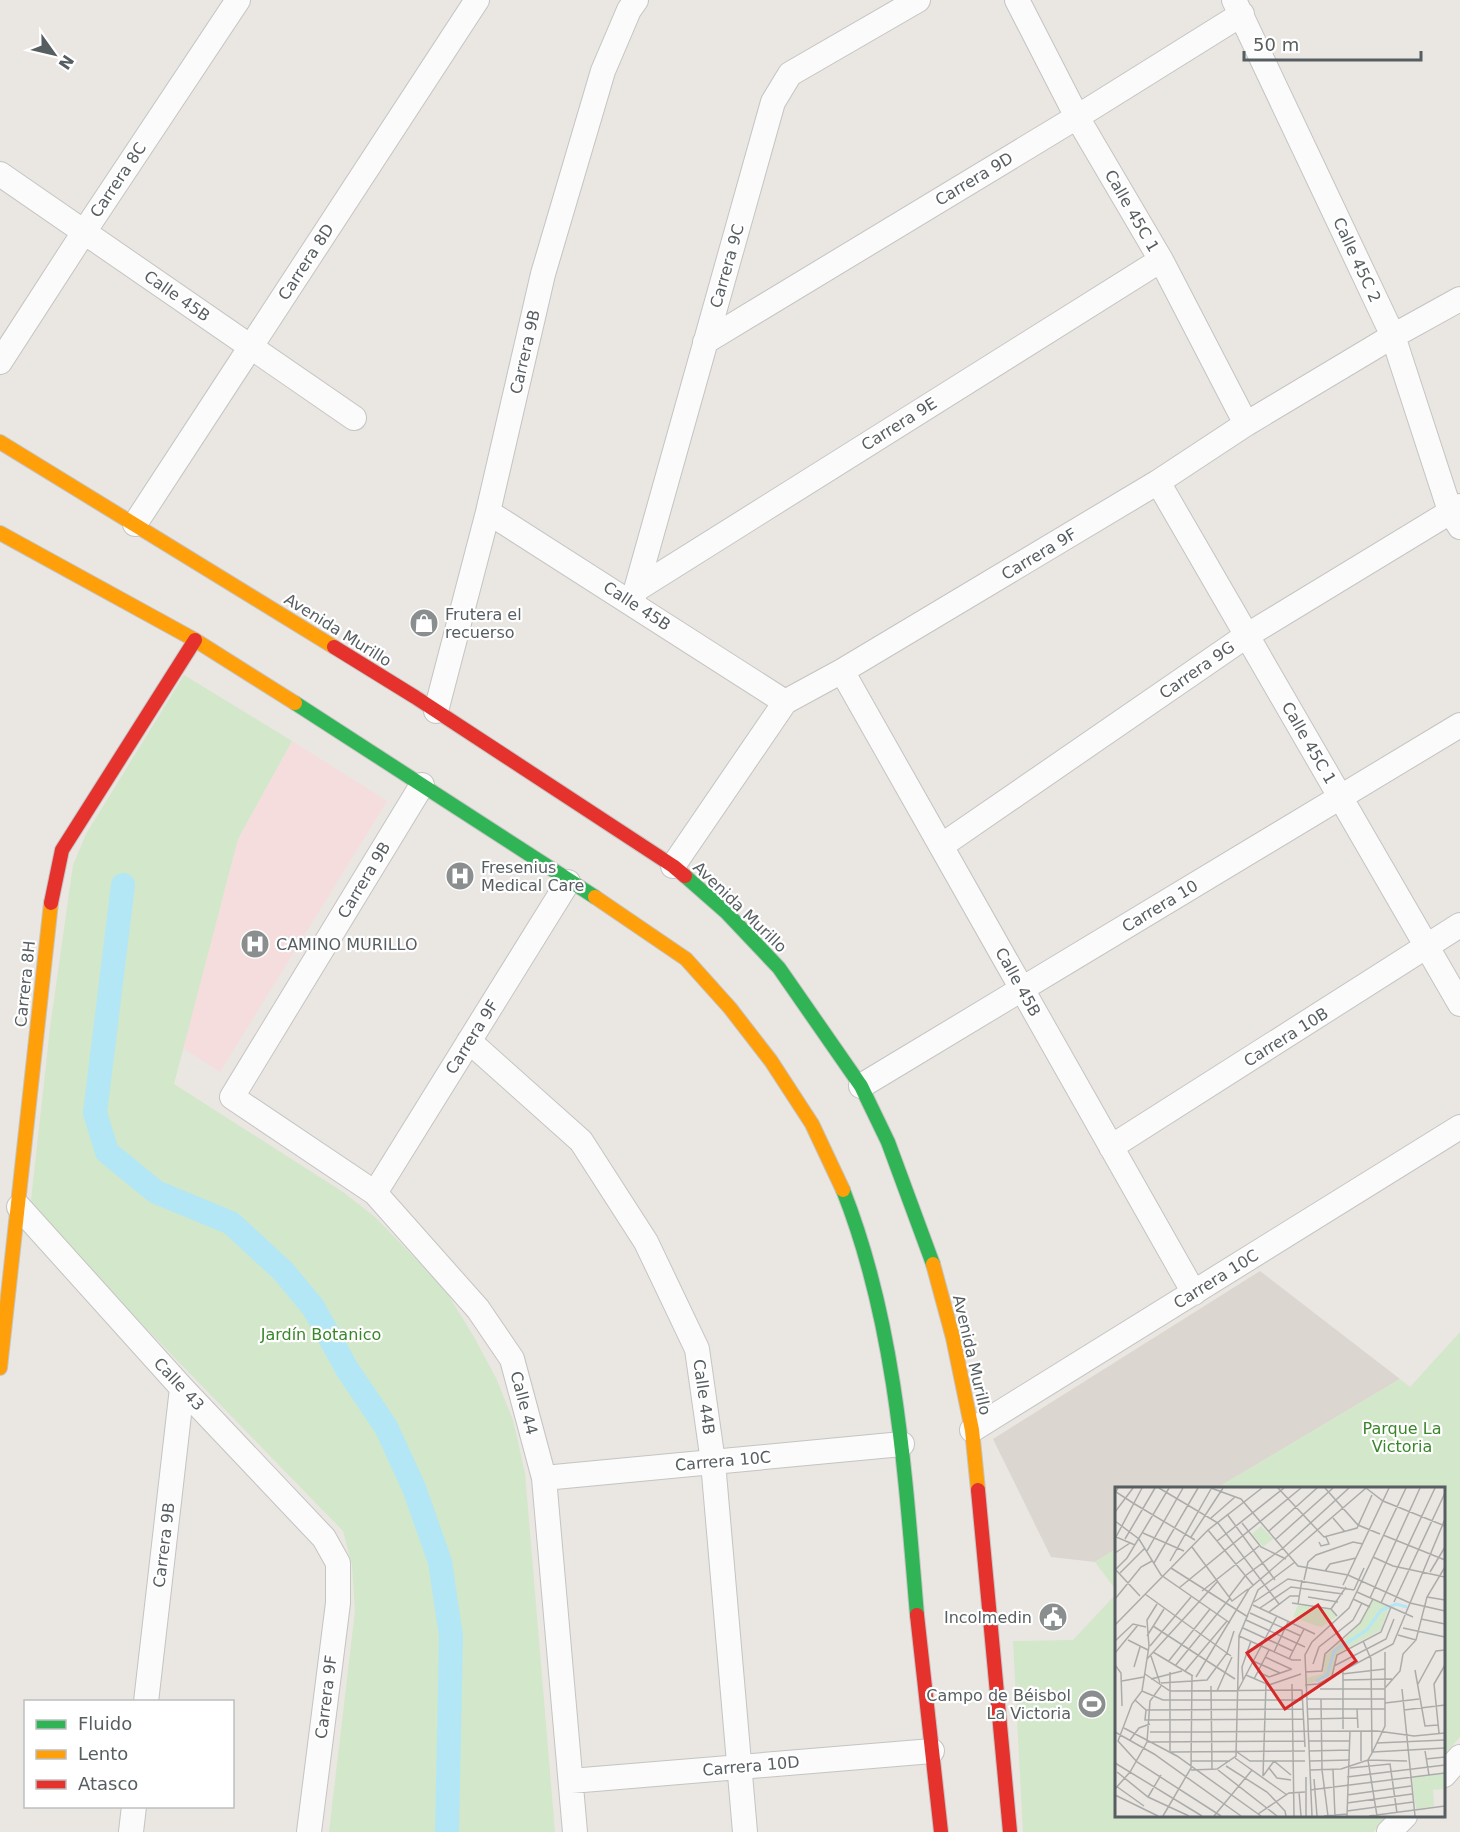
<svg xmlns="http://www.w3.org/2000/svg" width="1460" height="1832" font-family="'DejaVu Sans',sans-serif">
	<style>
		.education { fill: #dcd6d0 }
		.medical { fill: #f5ddde }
		.green { fill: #d3e7ca }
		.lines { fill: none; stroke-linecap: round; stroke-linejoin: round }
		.canal { stroke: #b3e7f6; stroke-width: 24 }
		.street-casing { stroke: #c4c4c3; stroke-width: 26 }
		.fast-casing { stroke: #c5c5c4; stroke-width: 16 }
		.slow-casing { stroke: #c5c5c4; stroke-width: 16 }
		.jam-casing { stroke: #c5c5c4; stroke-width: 16 }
		.street { stroke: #fcfbfb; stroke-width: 24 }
		.fast { stroke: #30b455; stroke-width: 14 }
		.slow { stroke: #ff9f0a; stroke-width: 14 }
		.jam { stroke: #e5322d; stroke-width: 14 }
		.labels { text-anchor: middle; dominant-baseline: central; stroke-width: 4.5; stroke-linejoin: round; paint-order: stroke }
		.street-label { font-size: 16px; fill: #575e61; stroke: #fff }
		.poi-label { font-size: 16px; fill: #575e61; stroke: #fff; text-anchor: start }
		.park-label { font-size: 16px; fill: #39862b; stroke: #fff }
		.inset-river { fill: none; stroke: #b3e7f6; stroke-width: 3 }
		.inset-road { fill: none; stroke: #abacaa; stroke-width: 1.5 }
		.view { fill: #d62828; fill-opacity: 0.15; stroke: #d62828; stroke-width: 3 }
		.inset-edge { fill: none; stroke: #575e61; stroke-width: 3 }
	</style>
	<rect width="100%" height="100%" fill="#eae6e2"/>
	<path class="education" d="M1260,1271l140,108 -183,109h-101v61l-21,13 -44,-5 -58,-118z"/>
	<path class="medical" d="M292,741l95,60 -167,271 -37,-24 55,-209z"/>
	<path class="green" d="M184,675l108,66 -54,98 -64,245 169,108 32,25 69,71 30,49 22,41 17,42 12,53 30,359h-226l26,-221 -3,-46 -9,-34 -313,-322 20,-181 23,-163 13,-31z
		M1460,1332v405l-16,18v-267h-227l183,-109 10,8z
		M1116,1549v41l-21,-28z
		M1116,1594v222h272l-15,16h-350l-10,-191 60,-1z"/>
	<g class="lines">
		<path class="canal" d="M123,885l-28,228 12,39 49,40 75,31 52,48 30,36 34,62 39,58 28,61 26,74 11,74 -4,196"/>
		<g class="street-casing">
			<path id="street" d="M1017,0l60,117 84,143 85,164
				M1234,0l159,336 57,175 10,16
				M0,174l354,244
				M705,342l372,-225 165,-103
				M0,362l84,-130 154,-232
				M1158,482l302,522
				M488,512l297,190
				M135,524l342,-524
				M637,589l524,-329
				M632,604l141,-502 17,-28 128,-74
				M842,671l352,622
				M436,711l52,-199 55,-238 60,-203 26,-61 7,-10
				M422,785l-190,312 143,96 103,116 34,50 32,119 31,354
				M941,846l305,-210 214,-130
				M673,866l112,-164 57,-31 316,-189 88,-58 147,-88 67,-37
				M469,1041l112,100 65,101 51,107 16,113 32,370
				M861,1086l599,-361
				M1111,1147l349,-222
				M375,1193l193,-311
				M19,1207l163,181 142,150 14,25v40l-29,229
				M972,1430l488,-303
				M544,1478l358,-34
				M146,1702l36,-314
				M1444,1775l16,-18
				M571,1781l361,-30
				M131,1832l3,-26
				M1389,1832l16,-16"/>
		</g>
		<g class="fast-casing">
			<path id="fast" d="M295,703l300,194
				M685,876l41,36 53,56 82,118 27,56 45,122
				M843,1190c53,134 62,283 74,425"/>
		</g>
		<g class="slow-casing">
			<path id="slow" d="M0,442l334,205
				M0,533l195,107 100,63
				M595,897l91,62 44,49 41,53 41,63 31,66
				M933,1264l20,74 19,92 6,60
				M0,1368l51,-465"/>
		</g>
		<g class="jam-casing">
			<path id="jam" d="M334,647l81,50 258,169 12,10
				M51,903l11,-53 133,-210
				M978,1490l32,342
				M917,1615l24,217"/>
		</g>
		<use href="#street" class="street"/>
		<use href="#fast" class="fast"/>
		<use href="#slow" class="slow"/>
		<use href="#jam" class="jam"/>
	</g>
	<defs>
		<g id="shop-disc" transform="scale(1.5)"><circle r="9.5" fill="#8a8e8e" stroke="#fff"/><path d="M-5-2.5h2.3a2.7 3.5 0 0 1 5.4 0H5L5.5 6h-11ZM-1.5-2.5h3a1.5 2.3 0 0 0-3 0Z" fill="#fff"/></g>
		<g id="hospital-disc" transform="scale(1.5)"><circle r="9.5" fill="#8a8e8e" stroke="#fff"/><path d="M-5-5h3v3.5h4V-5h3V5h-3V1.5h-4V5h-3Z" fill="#fff"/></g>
		<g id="civic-disc" transform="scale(1.5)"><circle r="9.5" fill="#8a8e8e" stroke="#fff"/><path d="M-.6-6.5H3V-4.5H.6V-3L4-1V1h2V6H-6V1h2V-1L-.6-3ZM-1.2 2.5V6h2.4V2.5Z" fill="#fff"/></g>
		<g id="stadium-disc" transform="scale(1.5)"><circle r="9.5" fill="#8a8e8e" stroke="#fff"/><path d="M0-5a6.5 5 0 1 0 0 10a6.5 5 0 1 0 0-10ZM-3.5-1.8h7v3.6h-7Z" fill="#fff"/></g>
	</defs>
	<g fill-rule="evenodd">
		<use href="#shop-disc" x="424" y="623"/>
		<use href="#hospital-disc" x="460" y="876"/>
		<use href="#hospital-disc" x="255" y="944"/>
		<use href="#civic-disc" x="1053" y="1617"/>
		<use href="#stadium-disc" x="1092" y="1704"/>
	</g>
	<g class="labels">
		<g class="street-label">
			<text transform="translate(974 179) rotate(-31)">Carrera 9D</text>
			<text transform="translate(118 180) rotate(-56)">Carrera 8C</text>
			<text transform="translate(1132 211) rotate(60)">Calle 45C 1</text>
			<text transform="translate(1357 260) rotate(65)">Calle 45C 2</text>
			<text transform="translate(306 262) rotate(-57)">Carrera 8D</text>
			<text transform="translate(727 266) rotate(-74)">Carrera 9C</text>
			<text transform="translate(177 296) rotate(35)">Calle 45B</text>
			<text transform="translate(525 352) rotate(-77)">Carrera 9B</text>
			<text transform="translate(899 424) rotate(-32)">Carrera 9E</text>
			<text transform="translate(1039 554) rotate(-31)">Carrera 9F</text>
			<text transform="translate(637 606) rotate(33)">Calle 45B</text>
			<text transform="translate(338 630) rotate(32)">Avenida Murillo</text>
			<text transform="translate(1197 670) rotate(-35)">Carrera 9G</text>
			<text transform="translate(1309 743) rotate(60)">Calle 45C 1</text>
			<text transform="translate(364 880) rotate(-59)">Carrera 9B</text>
			<text transform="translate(1160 906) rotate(-31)">Carrera 10</text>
			<text transform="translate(740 907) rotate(44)">Avenida Murillo</text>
			<text transform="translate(1018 982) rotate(61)">Calle 45B</text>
			<text transform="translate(25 984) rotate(-84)">Carrera 8H</text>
			<text transform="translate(472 1037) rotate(-58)">Carrera 9F</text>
			<text transform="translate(1286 1037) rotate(-32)">Carrera 10B</text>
			<text transform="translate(1216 1279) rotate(-32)">Carrera 10C</text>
			<text transform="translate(972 1355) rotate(77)">Avenida Murillo</text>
			<text transform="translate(179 1384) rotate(47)">Calle 43</text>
			<text transform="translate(704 1397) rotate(82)">Calle 44B</text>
			<text transform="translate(524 1403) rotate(75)">Calle 44</text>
			<text transform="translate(723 1461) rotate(-5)">Carrera 10C</text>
			<text transform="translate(164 1545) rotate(-83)">Carrera 9B</text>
			<text transform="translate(326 1697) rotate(-83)">Carrera 9F</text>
			<text transform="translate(751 1766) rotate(-5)">Carrera 10D</text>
		</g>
		<g class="poi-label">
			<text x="445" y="614">Frutera el<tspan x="445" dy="18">recuerso</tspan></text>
			<text x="481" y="867">Fresenius<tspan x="481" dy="18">Medical Care</tspan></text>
			<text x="276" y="944">CAMINO MURILLO</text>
			<text x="1032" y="1617" text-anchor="end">Incolmedin</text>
			<text x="1071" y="1695" text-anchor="end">Campo de Béisbol<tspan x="1071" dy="18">La Victoria</tspan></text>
		</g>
		<g class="park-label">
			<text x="321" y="1334">Jardín Botanico</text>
			<text x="1402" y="1428">Parque La<tspan x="1402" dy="18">Victoria</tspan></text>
		</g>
	</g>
	<g transform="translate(1115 1487)">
		<rect width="330" height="330" fill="#eae6e2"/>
		<path d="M146,39l12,13 -10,8 -11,-13zM258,113l16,7 -8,23 -43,23 -7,23 -24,8 -1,-6 17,-4 2,-18 30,-27zM183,118l33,5 6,6 -15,11 -5,-1 -24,-9zM330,287v15l-12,1 1,16 -18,3 -4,-31z" fill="#d3e7ca"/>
		<path class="inset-river" d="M201,194l11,-6 7,-24 33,-21 14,-20 15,-6 11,3"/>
		<path class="inset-road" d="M3,1l-2,4 17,11 62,37M44,1l59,35 61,81M96,1l30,11 57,67 50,9 62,28 35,8M163,1l46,49 33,-9 15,-33M210,1l33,37 22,9M251,1l17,13 62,25M0,25l18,-24M112,27l48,66M96,31l24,-21M218,31l12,14M0,34l24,18 22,36 69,48M127,36l19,24 25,12M93,43l45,55M154,44l48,-43M28,46l41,18M268,48l62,25M76,50l32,-49M10,52l30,-51M161,52l57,-51M102,54l67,-53M204,55l2,4 8,-2 -3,-7M20,58l-19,-8 26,-49M77,60l40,54 16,-12M32,64l36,-63M0,66l15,-10M258,70l20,9 52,11M55,74l41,-72M39,76l44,-75M56,81l77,49M0,82l25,27M0,83l12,-12 42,-70M210,84l5,-7 26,-6M315,85l15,-25M5,86l25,-25M189,93l4,-18 8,-7 37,-13 10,2M228,98l46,-97M64,101l122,-100M239,103l10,-22M87,104l57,-45M242,105l56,25M30,107l86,62M114,110l16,-21 38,-28 66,-60M193,110l30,5M312,110l18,3M255,111l50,-110M0,112l26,-32 11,-6M238,112l17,8M139,115l34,-23 66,11M279,115l51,-109M177,116l39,6 6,7M266,116l54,-115M42,117l-10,16 2,26 -7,45 -10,13 -14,37 19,21 84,54M183,117l4,-24M138,118l62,29M145,121l31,-21 52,7M216,122l15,-22M154,125l21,-16h9M135,126l51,23M306,132l24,5M131,133l59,27M0,138l93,-95 54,-42M38,139l82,53M128,141l50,23M288,141l42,9M283,148l18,5M32,149l17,-27M124,149l53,24h9M13,153l20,10M0,154l18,-17 13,3M248,154l8,18 1,94 -4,7 9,56M35,159l41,-49M38,165l40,24M159,165l14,-30M0,166l23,-28M36,169l9,27M150,170l26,12M32,172l70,-77M174,172l15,-30M138,174l27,12M53,175l42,-53M198,177l6,-17 34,-27 9,-17M0,178l6,8 1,33M60,179l55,-68M219,179l52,-27 8,-20M19,180l6,-20M300,183l10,56 13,-1M70,184l42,-50M228,184v58M55,185v81M143,185l11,5 23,-8M190,185l17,-1 3,-17 35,-31 13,-24M30,187l25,17 132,-1M227,187l43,-5M131,188l23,10 32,-11M217,189l5,-21 44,-23 10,-25M81,190l53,-88 117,-101M36,192l31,-8M139,192l15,-29M128,193l-1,-13 9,-26M228,193l49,-1M7,194l22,-4M46,196l46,-3 20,-27 7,-22M330,196v27M177,197l2,132M303,197l18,-33 9,-1M190,198l13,-1 75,-40 52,-125M96,199l1,84M270,201l15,-17 3,-17 13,-14 11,-43 18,-30M205,202h65M287,202l13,127M123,203l39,-74M187,203l3,57M27,204l21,9h139M102,204l15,-34M192,212h78M206,212l1,71 6,46M20,213l11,10 157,-1M270,216l34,-4M192,222h78M242,222l1,19M31,223l-1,10 158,-1M289,223l41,-5M193,232l50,-1M9,241l53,28 84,60M0,245l39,22 87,62M35,245l227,-1 37,5 31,-3M324,246l-5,-49 11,-19M15,253l9,-12 11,-4M194,254h40M33,255l156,-1M262,256l68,-3M194,264l41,-1M310,264l4,24M56,265l134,-1M122,265l13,9h55M258,265l72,-4M257,266l13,-27v-74M120,271l52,37M311,272l19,-2M76,274h39M195,274l40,-1M246,274v-30M0,276l87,53M111,279l41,26 18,19 1,5M154,281l8,10 14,2M235,281l40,-4 7,49M76,283l26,-1 19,-13 3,-120 19,-46 37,-28M103,283l59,46M195,283l31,-1 27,-9 39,1M218,283l2,46M2,285l31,25 41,19M148,289l3,-92M148,289l11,-15 17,14M191,290v39M232,290l98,-12M199,292l3,37M1,299l28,20M0,302l15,-17 17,-30 3,-41 11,-15M195,303l135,-17M184,305l2,24M0,308l43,21M232,308l64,-9M33,310l13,-22M232,316l65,-9M232,324l66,-9M143,327l31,-21 16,-1M48,329l28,-48 1,-93M99,329l38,-46M197,329l-7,-161 7,-13 37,-34 57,-120M209,329l23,-2M232,329l3,-85M254,329l76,-10"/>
		<path class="view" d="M203,118l38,56 -71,48 -38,-56z"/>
		<rect width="330" height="330" class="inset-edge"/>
	</g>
	<rect x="24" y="1700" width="210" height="108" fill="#ffffff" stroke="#bcbfc0" stroke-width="1.5"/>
	<rect x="36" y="1720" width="30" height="9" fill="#30b455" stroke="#bcbfc0" stroke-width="1.5"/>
	<text x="78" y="1730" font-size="18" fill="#575e61">Fluido</text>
	<rect x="36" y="1750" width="30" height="9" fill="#ff9f0a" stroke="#bcbfc0" stroke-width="1.5"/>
	<text x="78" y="1760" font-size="18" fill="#575e61">Lento</text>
	<rect x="36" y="1780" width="30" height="9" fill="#e5322d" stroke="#bcbfc0" stroke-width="1.5"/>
	<text x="78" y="1790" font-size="18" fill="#575e61">Atasco</text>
	<g transform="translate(54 54) rotate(124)" stroke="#ffffff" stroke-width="4.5" paint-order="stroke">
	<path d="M0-4.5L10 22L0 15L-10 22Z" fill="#575e61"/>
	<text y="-9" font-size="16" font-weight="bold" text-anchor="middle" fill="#575e61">N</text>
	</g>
	<path d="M1244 51v9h177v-9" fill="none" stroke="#575e61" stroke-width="3"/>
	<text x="1253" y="51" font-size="18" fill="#575e61" stroke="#ffffff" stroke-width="4.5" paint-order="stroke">50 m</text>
</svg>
